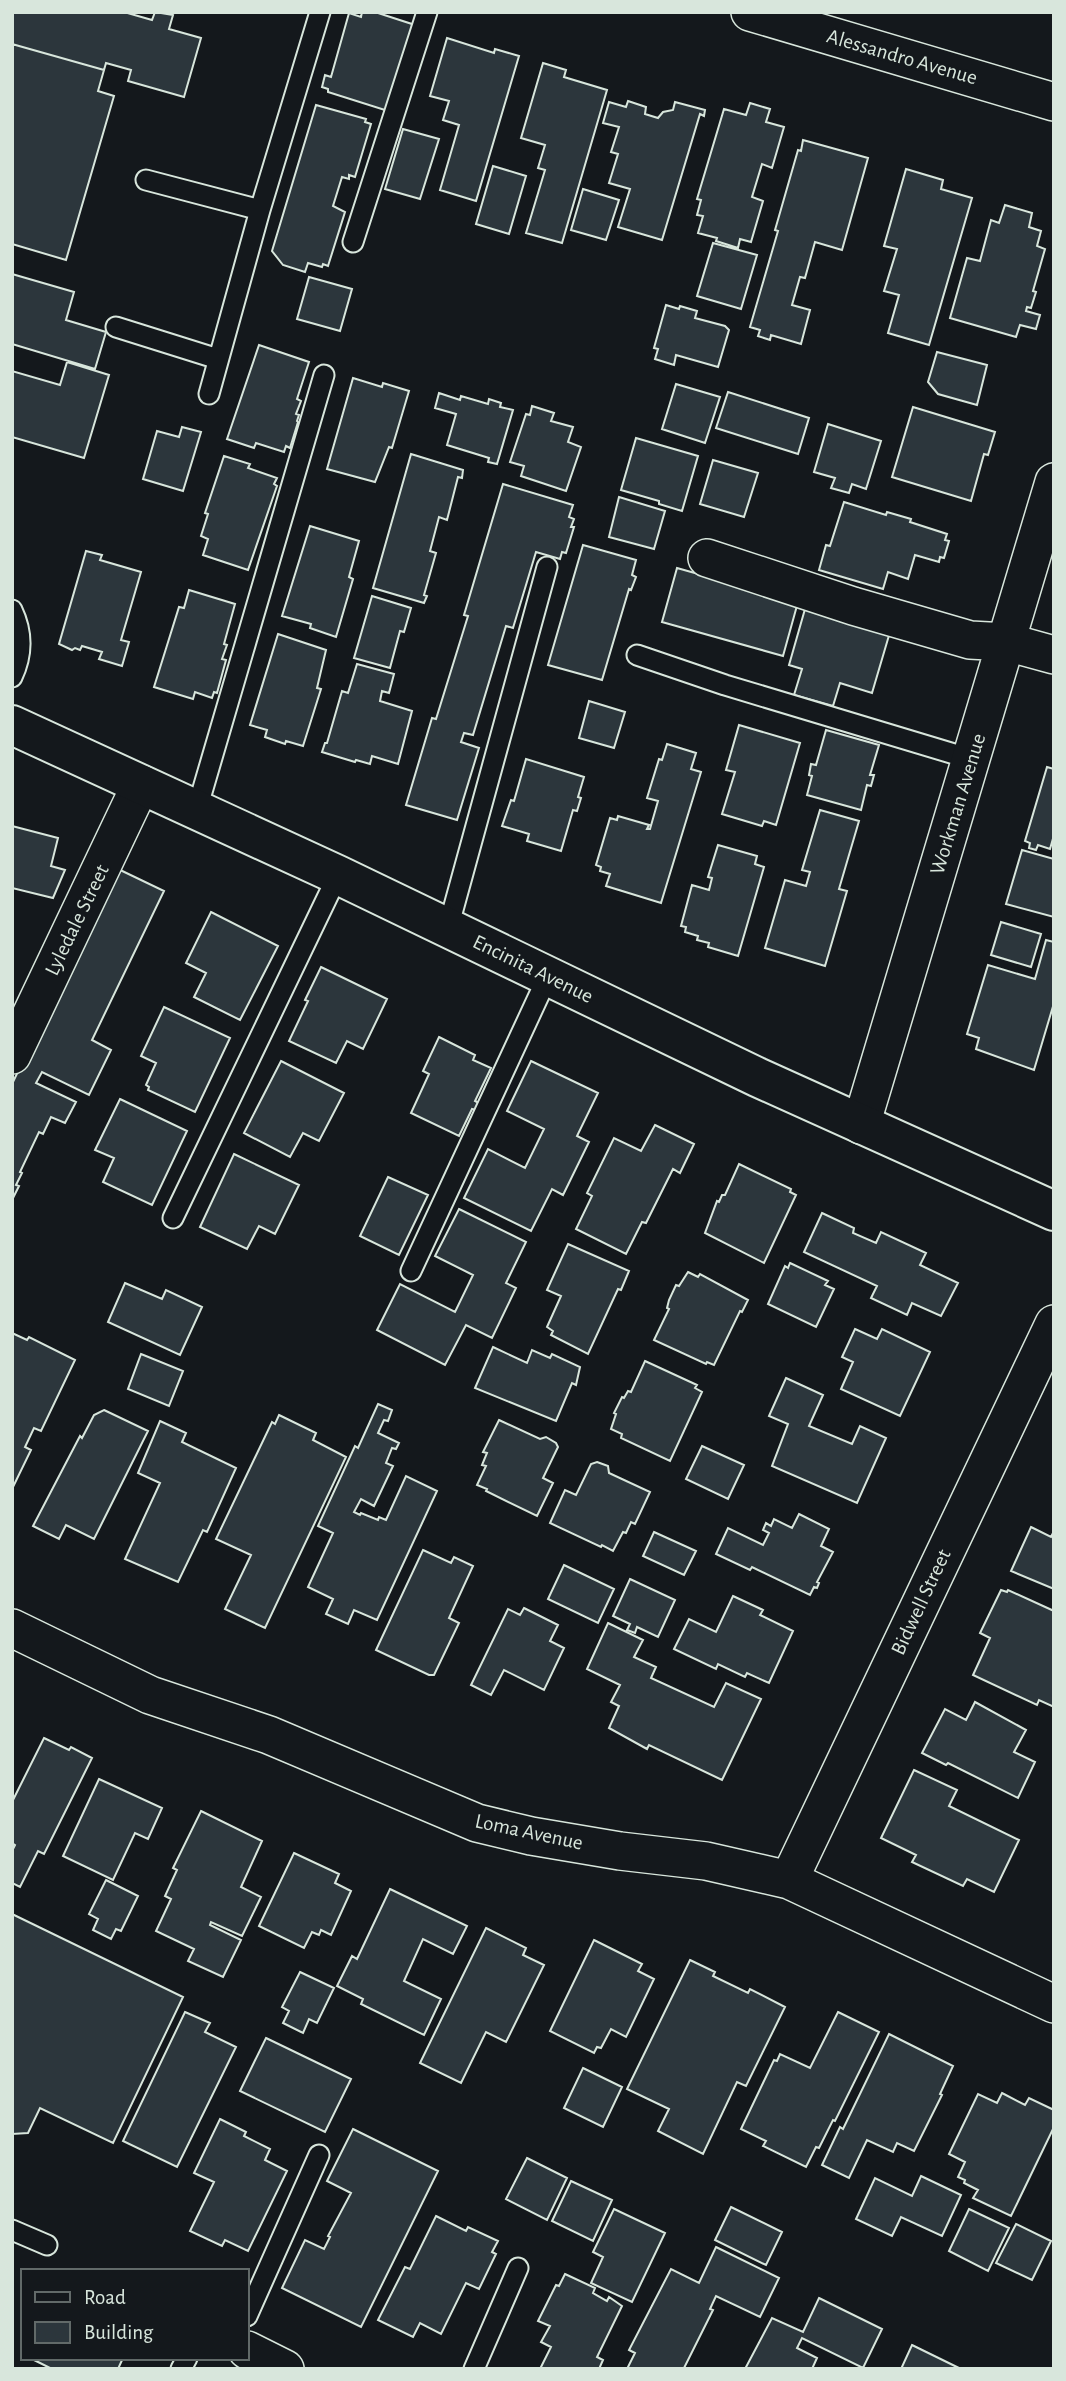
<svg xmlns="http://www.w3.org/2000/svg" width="1066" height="2381" font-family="'Alegreya Sans',sans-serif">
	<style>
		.building { fill: #2c363c; stroke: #d8e6dc; stroke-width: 2 }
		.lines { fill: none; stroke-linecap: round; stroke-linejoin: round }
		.service-casing { stroke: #d8e6dc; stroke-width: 23 }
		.minor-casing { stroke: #d8e6dc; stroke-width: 40 }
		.tertiary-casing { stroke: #d8e6dc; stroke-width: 42 }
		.service { stroke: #14181c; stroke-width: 19 }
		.minor { stroke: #14181c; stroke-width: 37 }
		.tertiary { stroke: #14181c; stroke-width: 38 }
		.labels { text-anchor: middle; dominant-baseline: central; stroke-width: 5; stroke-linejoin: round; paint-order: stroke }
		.street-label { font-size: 21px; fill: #d8e6dc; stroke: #14181c }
	</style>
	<rect width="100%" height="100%" fill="#14181c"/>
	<path class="building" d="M12,12h112l28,8 3,-8 18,3 -4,14 32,9 -17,59 -56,-16 3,-11 -25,-7 -2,7 -92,-26z
		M362,12h13l40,13 -27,86 -60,-19v-3l-6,-2 3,-12 6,2 18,-64 12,4z
		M447,38l47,15 1,-4 24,7 -43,145 -36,-11 19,-65 -16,-5 6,-19 -19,-5z
		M12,44l92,26 -6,21 16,5 -48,164 -54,-16z
		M543,63l23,7 -2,7 43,13 -45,153 -36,-10 19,-63 -7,-2 7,-23 -24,-7z
		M628,101l18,6 -1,7 13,4 5,-6 10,-2 2,-8 30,8 -1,6 -4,-2 -38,126 -44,-13 12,-38 -21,-6 9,-29 -7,-2 8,-25 -16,-4 6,-21 17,5z
		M750,103l20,6 -4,13 18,5 -12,41 -10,-4 -10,33 11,4 -12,41 -11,-3 -2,9 -22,-7 1,-3 -19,-5 5,-17 -6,-1 4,-15 -4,-1 27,-90 22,6z
		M316,105l50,14 -1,3 6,2 -16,53 -6,-2v4l-7,-2 -9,29 12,6 -17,54 -5,-2 -1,3 -14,-4 -3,9 -22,-7 -11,-14z
		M403,129l36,10 -19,60 -35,-10z
		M803,140l65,18 -26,92 -27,-8 -10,36 -5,-1 -8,28 18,5 -9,34 -30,-9 -1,5 -12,-4 2,-6 -10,-3 28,-96 -3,-1 23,-80 3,1z
		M493,166l33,10 -17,58 -33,-10z
		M906,169l37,11 -2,9 31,9 -43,147 -41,-12 11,-38 -15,-4 13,-42 -13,-3z
		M583,189l36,11 -13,40 -35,-10z
		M1005,205l27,8 -3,14 12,4 -4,15 8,3 -12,42 3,1 -5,16 -4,-1 -1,4 14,4 -4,14 -16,-4 -4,12 -66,-19 17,-60 13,3 11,-41 8,3z
		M713,243l44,12 -16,54 -44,-13z
		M12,274l62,18 -8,28 40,12 -11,37 -83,-25z
		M309,277l43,12 -12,42 -43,-12z
		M666,305l13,4 1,-3 17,5 -2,7 30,8 4,4 -11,37 -42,-12 -2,10 -19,-6 3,-10 -4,-1z
		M259,345l50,17 -12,37 4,2 -5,13 3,1 -2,6 1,1 -8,26 -4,-2 -2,6 -28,-9 -2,5 -27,-9z
		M937,352l50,13 -10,40 -39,-11 -10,-12z
		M67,362l42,13 -25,83 -72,-21v-66l48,14z
		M353,378l29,9 1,-4 26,8 -17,57 -3,-1 -14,35 -48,-13z
		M676,384l44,13 -15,46 -43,-14z
		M728,392l81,26 -11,36 -82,-26z
		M439,393l21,7 1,-4 27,8 1,-5 12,4 -1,4 13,3 -16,54 -9,-2 1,-4 -42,-13 9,-31 -21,-6z
		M532,406l22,7 -3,8 22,6 -5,15 13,5 -15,44 -45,-15 3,-10 -14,-4 16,-48 4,1z
		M913,407l82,25 -7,23 -4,-1 -13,47 -79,-24z
		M828,424l53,17 -15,48 -14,-5 -3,9 -18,-5 4,-10 -21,-6z
		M182,427l19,5 -18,59 -40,-12 14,-48 22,6z
		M636,438l62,18 -16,55 -23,-7v-3l-38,-11z
		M411,454l52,16 -1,8 -4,-1 -11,43 -8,-3 -9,34 6,2 -12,42 3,1 -3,7 -51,-15z
		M224,456l26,8 -2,4 29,10 -3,6 3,2 -29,84 -45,-15 5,-16 -7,-3 7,-22 -3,-1z
		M713,460l45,13 -14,44 -44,-13z
		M503,484l70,21 -4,12 5,2 -3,8h3l-8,26 -4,-1 -2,7 -24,-7 -23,76 -7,-2 -33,109 -9,-2 -3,9 18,6 -22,72 -51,-15 26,-87 4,1 32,-103 -4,-1z
		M619,497l46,14 -11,38 -45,-12z
		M844,502l42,13 1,-3 24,7 -1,3 37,12 -2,6 4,1 -5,17 -4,-1 -1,5 -24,-7 -7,24 -20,-7 -5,17 -64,-19 7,-25 4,1z
		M310,526l49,15 -10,36 4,2 -17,58 -26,-9 1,-4 -29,-8z
		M583,545l53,15 -4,15 4,2 -5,13 -2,-1 -27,91 -54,-15z
		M86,551l16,4 -2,5 41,12 -20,68 8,2 -7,24 -23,-7 3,-7 -20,-6 -2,4 -5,-2 -3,2 -13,-6z
		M677,568l121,34 -15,54 -121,-34z
		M189,590l46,14 -11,40 3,1 -5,14 4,1 -9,33 -3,-1 -2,6 -17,-6 -2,7 -39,-12 25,-80 5,1z
		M372,596l39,12 -7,24 -4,-1 -10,37 -36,-10z
		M805,609l85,23 -18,61 -32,-10 -7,23 -39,-11 8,-26 -13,-4z
		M278,634l48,16 -9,38 4,1 -18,57 -17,-5 -1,3 -20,-7 2,-7 -17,-5z
		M357,664l37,10 -5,19 -7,-2 -2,10 32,10 -14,53 -26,-8 -2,8 -14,-4 -1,2 -33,-10 3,-9h2l15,-52 6,2z
		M589,701l36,11 -11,36 -35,-10z
		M739,725l61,18 -24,82 -12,-4 -2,5 -40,-12 13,-42 -9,-2z
		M826,730l53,15 -9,30h4l-3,11 -4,-1 -6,25 -54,-15 5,-19 -3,-1 2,-11 5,1z
		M667,744l29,9 -5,16 10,3 -40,131 -55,-17 4,-12 -10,-3 1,-4 -5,-2 14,-47 7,2 1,-4 31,9 -2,4h3l8,-28 -11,-3 12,-39 3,1z
		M526,759l58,18 -6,20 3,1 -4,13 -4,-1 -12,41 -34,-10 2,-7 -27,-8 9,-26 3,1z
		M1047,767l7,2v66l-4,14 -12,-4 -2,5 -7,-2 1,-5 -5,-2z
		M820,810l39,11 -20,68 8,2 -22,75 -60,-18 20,-68 21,6 4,-14 -8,-2z
		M12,826l46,12 -7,28 14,4 -12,28 -41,-10z
		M718,845l39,11 -2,8 9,3 -26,89 -30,-9 1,-4 -12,-3 1,-4 -13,-4 1,-5 -5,-1 11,-41 17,5 3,-12 -4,-1z
		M1022,850l32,9v58l-48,-13z
		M116,868l48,23 -72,149 19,10 -22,45 -47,-23 -6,11 40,19 -11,21 -14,-6 -8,17 -4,-2 -19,40 2,1 -6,12 3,1 -7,14v-116z
		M211,912l67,34 -38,74 -46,-23 12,-24 -20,-10z
		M1001,922l40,12 -10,33 -40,-12z
		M1046,940l8,2v61l-20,67 -58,-21 3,-11 -12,-4 21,-69 47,14z
		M321,967l66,32 -24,50 -16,-8 -11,22 -47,-22 19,-40 -3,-1z
		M164,1007l66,31 -35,74 -47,-22 1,-3 -3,-2 10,-22 -15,-7z
		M439,1037l36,18 -2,5 18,8 -16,33 4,2 -3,7 -4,-1 -13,27 -48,-23 18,-39 -6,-3z
		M281,1061l63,32 -25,48 -16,-8 -13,24 -46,-24z
		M531,1061l67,32 -21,43 12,6 -26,53 -11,-6 -21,42 -67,-33 24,-49 37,19 19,-39 -37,-18z
		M120,1099l67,32 -35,74 -49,-23 11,-24 -19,-8z
		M655,1125l39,19 -14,29 -7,-4 -27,54 -4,-1 -16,32 -50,-25 16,-33 -5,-3 27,-55 27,13z
		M234,1154l65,31 -24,49 -16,-8 -12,23 -47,-22z
		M739,1164l52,25 -1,3 6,3 -32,68 -59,-30 12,-32 2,1 3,-7h3z
		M388,1177l40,18 -29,60 -39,-19z
		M459,1209l67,33 -20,41 10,5 -24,50 -26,-13 -21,40 -68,-35 23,-46 55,28 18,-37 -38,-19z
		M822,1213l32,15 -1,5 23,10 5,-11 45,21 -6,12 38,18 -17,33 -29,-13 -5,12 -36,-17 6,-12 -73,-34z
		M568,1244l61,27 -8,19 -3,-1 -30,65 -37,-19 2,-4 -6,-4 14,-31 -14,-6z
		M790,1263l38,18 -3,4 9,4 -18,38 -48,-23 17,-38 3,2z
		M688,1272l10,5 2,-3 48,26 -6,12 -2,-1 -26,54 -7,-3 -1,2 -52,-24 15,-31 -2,-1 2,-8 7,-15 3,1z
		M125,1283l37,16 4,-9 36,17 -22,48 -72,-33z
		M855,1329l22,10 5,-10 48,23 -30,64 -59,-27 12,-27 -11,-5z
		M12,1333l15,7 2,-3 46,23 -34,71 -7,-3 -9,19 6,3 -19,39z
		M493,1347l34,16 5,-13 18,8 2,-4 28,13 -4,18 -4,-2 -16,38 -81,-33z
		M141,1354l42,17 -14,35 -41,-17z
		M645,1361l52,24 -2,3 7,4 -32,69 -49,-23 1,-4 -11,-5 5,-15 -2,-1 8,-16 2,1 4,-7 3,1z
		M786,1378l37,17 -14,31 43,18 8,-18 26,12 -29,65 -85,-37 16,-42 -19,-8z
		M378,1404l14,6 -4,11 -4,-1 -6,13 21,10 -3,6 -4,-1 -6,15 7,3 -19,40 -13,-7 -7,13 6,3 1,-2 17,7 1,-3 7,3 20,-44 31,15 -60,129 -23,-10 -6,14 -22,-10 7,-15 -25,-12 25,-54 -15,-7 37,-80 3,2z
		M104,1410l44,21 -54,108 -28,-14 -7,14 -26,-13 47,-90 2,2 12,-23z
		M279,1415l37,18 -3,7 33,17 -81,171 -40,-19 26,-54 -35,-16 56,-117 3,2z
		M499,1420l41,19 6,-2 10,6 2,4 -15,31 10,5 -16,33 -51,-25 1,-2 -10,-4 9,-19 -4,-1 5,-12 -4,-1z
		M160,1421l26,12 -4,9 54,26 -29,64 -4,-2 -25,52 -53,-23 35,-76 -22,-10z
		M702,1446l42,19 -16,34 -42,-20z
		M597,1462l11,4 1,7 41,19 -15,32 -4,-2 -5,11 -3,-1 -10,19 -11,-6 -1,2 -51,-24 15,-33 11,5 15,-31z
		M799,1514l30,15 -8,17 12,6 -16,30 2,1 -2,5 -3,-1 -4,8 -58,-28 -2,3 -34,-16 12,-26 35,17 6,-12 -6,-3 3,-7 5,3 3,-7 18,9z
		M1031,1527l20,10 3,-6v58l-43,-18z
		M654,1532l42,19 -12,24 -41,-19z
		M423,1550l28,13 3,-6 19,9 -24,52 10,5 -25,52h-5l-53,-25z
		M564,1565l50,24 -16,34 -50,-24z
		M630,1579l45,21 -17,37 -21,-10 -2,6 -8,-3 3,-6 -17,-8z
		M1001,1590l6,2 1,-2 46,21v96l-15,-7 -2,5 -64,-30 17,-37 -10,-5z
		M733,1596l30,14 -3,5 33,16 -24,52 -22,-10 -2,4 -27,-13 -2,5 -42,-20 15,-30 27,13z
		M524,1608l34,17 -8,16 14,7 -20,42 -40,-20 -13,25 -20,-10 37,-76 12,6z
		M608,1623l35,17 -9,17 22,10 -5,11 63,29 12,-24 35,16 -39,81 -73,-35 -2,4 -38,-21 10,-22 -8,-4 9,-17 -33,-16z
		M975,1702l51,28 -12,22 21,10 -17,36 -70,-35 -2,2 -24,-12 23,-44 21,11z
		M44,1738l25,12 2,-3 21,11 -48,96 -6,-3 -18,36 -8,-4v-32l3,-6 -3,-2v-41z
		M914,1770l43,20 -8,16 70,34 -25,52 -27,-13 -4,7 -51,-24 4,-7 -35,-17z
		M99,1779l63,29 -14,31 -13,-6 -22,47 -50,-24z
		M201,1811l61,30 -21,46 20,10 -19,39 -31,-14 -1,3 31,15 -18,37 -35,-16 6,-12 -38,-18 15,-32 -6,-3 12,-26 -4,-2z
		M294,1853l45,21 -4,9 16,8 -20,44 -10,-5 -2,5 -7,-3 -8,16 -45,-22z
		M106,1880l32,16 -17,35 -5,-2 -5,10 -18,-9 5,-11 -9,-5z
		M390,1889l77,37 -14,28 -30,-15 -19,42 37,18 -17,36 -63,-31 2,-5 -26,-13 15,-30 5,3z
		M12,1914l171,83 -70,146 -73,-35 -12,25 -16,1z
		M486,1928l40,20 -3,7 21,10 -38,77 -20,-10 -25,51 -41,-20z
		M594,1940l48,24 -4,7 16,8 -28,58 -15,-8 -10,19 -4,-1 -3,6 -44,-22z
		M690,1960l25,12 -2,4 35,17 2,-4 35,18 -39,79 -9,-4 -34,72 -45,-23 11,-22 -42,-20z
		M300,1972l34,16 -17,35 -8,-4 -6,14 -20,-10 6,-12 -7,-4z
		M185,2012l25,11 -5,9 31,15 -59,120 -54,-26z
		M838,2012l41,20 -44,89 -2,-1 -14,28 -3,-1 -10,20 -43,-21 3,-5 -25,-12 33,-69 3,1 3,-7 30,14z
		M889,2034l64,32 -13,28 2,1 -28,56 -17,-8 -4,9 -26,-12 -18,38 -27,-13 18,-38 3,2z
		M266,2038l85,41 -26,53 -85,-41z
		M583,2068l39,19 -19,40 -39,-19z
		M1002,2093l23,12 4,-7 25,12v17l-43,89 -38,-18 5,-8 -14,-7 1,-3 -7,-3 7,-15 -16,-8 29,-60 19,9z
		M220,2119l26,13 -2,4 26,13 -5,11 22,11 -39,80 -23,-11 -3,6 -32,-15 24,-49 -20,-9z
		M353,2129l85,42 -77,156 -79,-39 23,-48 19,9 6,-12 -2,-1 23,-43 -24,-12z
		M527,2158l40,20 -20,42 -41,-21z
		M921,2176l40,19 -19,41 -41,-19 -9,19 -36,-17 19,-41 37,18z
		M571,2181l41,19 -19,41 -41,-20z
		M731,2207l51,25 -16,33 -51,-25z
		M614,2209l51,24 -33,69 -41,-19 12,-26 -10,-5z
		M969,2209l40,19 -21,43 -39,-20z
		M436,2216l30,15 2,-4 30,14 -6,11 4,2 -17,35 -13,-6 -25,51 -21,-11 -7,14 -35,-17 27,-53 5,2z
		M1016,2224l35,17 -19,39 -36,-17z
		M716,2247l63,31 -19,39 -44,-21 -6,13 3,1 -29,58 2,1h-59l8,-16 -6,-3 42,-81 28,14z
		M565,2274l30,14 -2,5 14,8 2,-4 13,9 -25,51 6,3 -4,9h-59l11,-22 -10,-5 9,-16 -12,-5 18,-36 3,1z
		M819,2298l63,31 -19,39 -61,-30 -5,10 20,10 -5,11h-67l27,-51 31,14z
		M912,2345l49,24h-60z
		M30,2358h93l-5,11h-66z"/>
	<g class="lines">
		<g class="service-casing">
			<path id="service" d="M146,180l114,30
				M353,242l74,-230
				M116,327l102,32
				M209,394l51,-184 60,-198
				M12,610c11,23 11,44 0,67
				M637,655l88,30 246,74
				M197,809l127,-434
				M448,928l99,-361
				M173,1218l165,-343
				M411,1271l137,-295
				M12,2230l35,15
				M247,2316l72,-161
				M181,2369l6,-11
				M474,2369l44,-101"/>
		</g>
		<g class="minor-casing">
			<path id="minor" d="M750,12l304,90
				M707,558l146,48 117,34 37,2 47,13
				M12,1055l129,-271
				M861,1125l193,-643
				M12,1628l138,67 119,40 208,88 54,13 89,15 86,10 83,19 265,124
				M789,1880l265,-556
				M247,2350l38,19"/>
		</g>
		<g class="tertiary-casing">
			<path id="tertiary" d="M12,725l326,150 419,202 297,134"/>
		</g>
		<use href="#service" class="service"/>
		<use href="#minor" class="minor"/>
		<use href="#tertiary" class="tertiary"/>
	</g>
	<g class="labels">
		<g class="street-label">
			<text transform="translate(902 57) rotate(16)">Alessandro Avenue</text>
			<text transform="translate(958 804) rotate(-73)">Workman Avenue</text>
			<text transform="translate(77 920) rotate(-64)">Lyledale Street</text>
			<text transform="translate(533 969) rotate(26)">Encinita Avenue</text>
			<text transform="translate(921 1602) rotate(-65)">Bidwell Street</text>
			<text transform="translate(529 1832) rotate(12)">Loma Avenue</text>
		</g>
	</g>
	<rect width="1066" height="2381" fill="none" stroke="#d8e6dc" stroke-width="28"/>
	<rect x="21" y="2269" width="228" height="91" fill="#14181c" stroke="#626a69" stroke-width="2"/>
	<rect x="35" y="2292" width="35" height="10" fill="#14181c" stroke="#626a69" stroke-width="2"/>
	<text x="84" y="2304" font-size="21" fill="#d8e6dc">Road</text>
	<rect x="35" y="2322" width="35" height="21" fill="#2c363c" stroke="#626a69" stroke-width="2"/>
	<text x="84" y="2339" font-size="21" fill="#d8e6dc">Building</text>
</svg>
